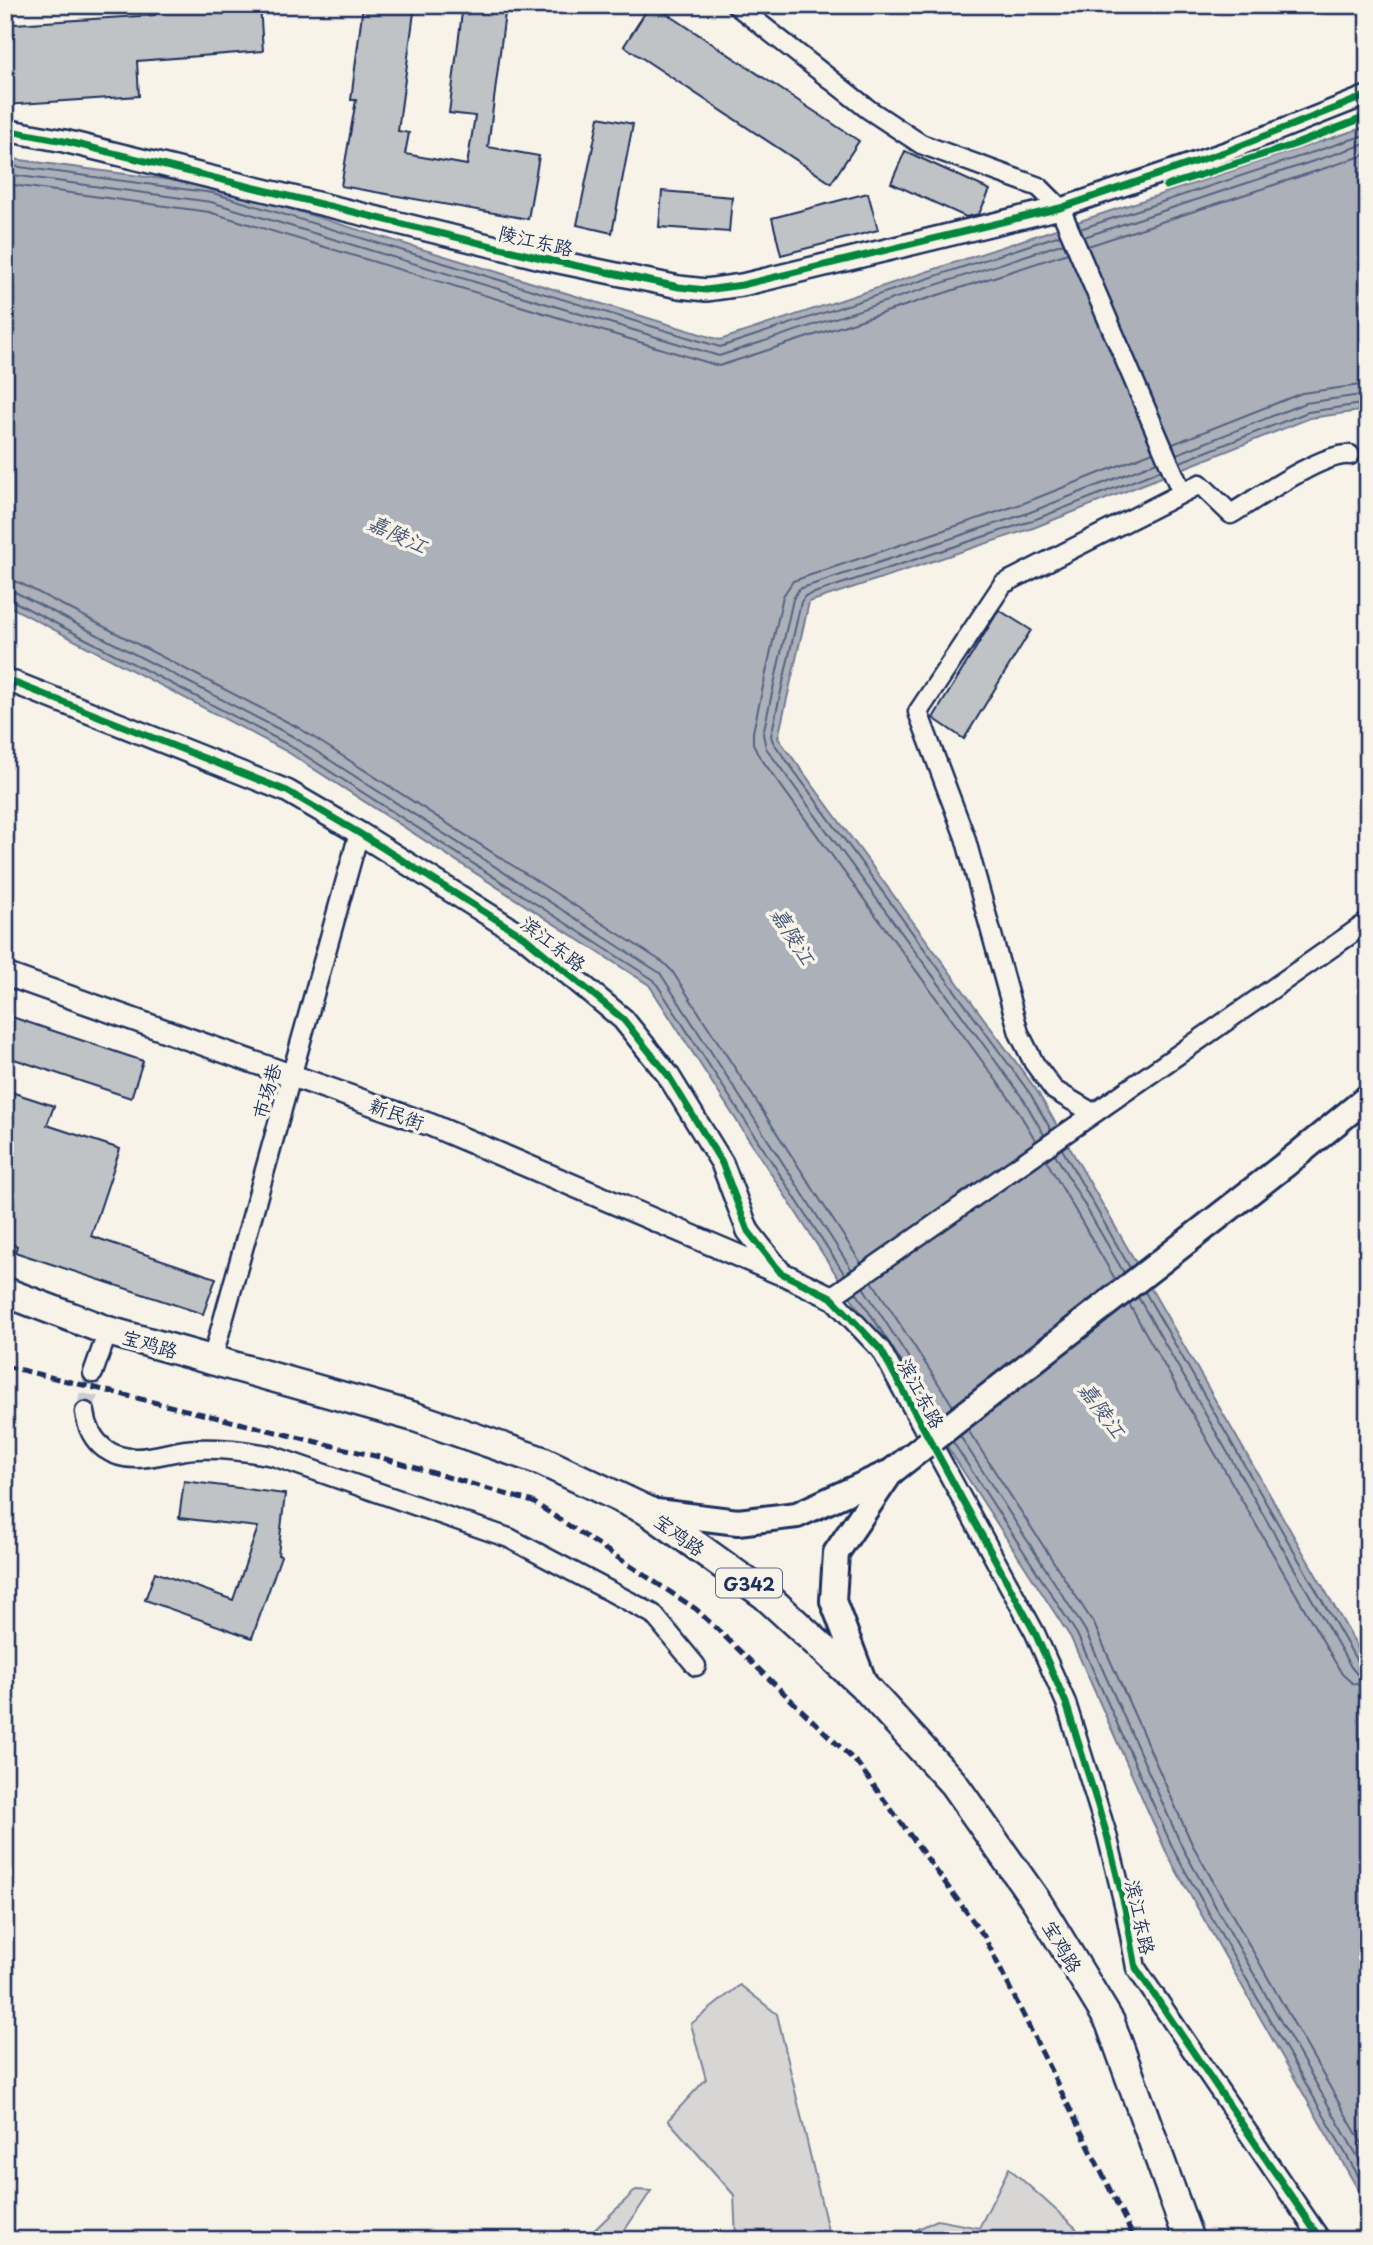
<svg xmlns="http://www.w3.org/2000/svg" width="1373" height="2245" font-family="'Playpen Sans','LXGW WenKai TC',sans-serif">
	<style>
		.green { fill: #d7d6d4; stroke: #798299; stroke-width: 2 }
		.water { fill: #acb0b9; stroke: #727c95; stroke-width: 2 }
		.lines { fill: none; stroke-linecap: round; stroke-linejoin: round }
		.shore { stroke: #556382; stroke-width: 2 }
		.building { fill: #c0c3c5; stroke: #1b2f5e; stroke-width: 2 }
		.minor-tunnel { stroke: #cbcccc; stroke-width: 18; stroke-dasharray: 18 9; stroke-linecap: butt }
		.minor-casing { stroke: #1b2f5e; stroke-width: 23 }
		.tertiary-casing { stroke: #1b2f5e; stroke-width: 26 }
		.secondary-casing { stroke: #1b2f5e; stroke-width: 30 }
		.trunk-casing { stroke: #1b2f5e; stroke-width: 33 }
		.minor { stroke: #f7f3e8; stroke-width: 18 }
		.tertiary { stroke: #f7f3e8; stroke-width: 21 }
		.secondary { stroke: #f7f3e8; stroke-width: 24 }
		.trunk { stroke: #f7f3e8; stroke-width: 28 }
		.rail { stroke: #1b2f5e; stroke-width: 5; stroke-dasharray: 10 5; stroke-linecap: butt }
		.secondary-bridge-casing { stroke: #1b2f5e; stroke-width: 30; stroke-linecap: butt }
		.secondary-bridge { stroke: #f7f3e8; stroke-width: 24 }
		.cycleway-casing { stroke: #f7f3e8; stroke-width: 11 }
		.cycleway { stroke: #00873e; stroke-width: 7 }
		.labels { text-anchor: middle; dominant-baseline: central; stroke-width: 7; stroke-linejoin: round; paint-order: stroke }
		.shield { fill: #f7f3e8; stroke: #5d6a87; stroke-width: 2 }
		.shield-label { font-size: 18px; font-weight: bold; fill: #1b2f5e }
		.street-label { font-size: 19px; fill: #1b2f5e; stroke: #f7f3e8 }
		.water-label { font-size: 21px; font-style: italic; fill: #465679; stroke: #f7f3e8 }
	</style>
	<rect width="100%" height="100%" fill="#f7f3e8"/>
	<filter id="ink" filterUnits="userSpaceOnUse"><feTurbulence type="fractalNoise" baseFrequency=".0143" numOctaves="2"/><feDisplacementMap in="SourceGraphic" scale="14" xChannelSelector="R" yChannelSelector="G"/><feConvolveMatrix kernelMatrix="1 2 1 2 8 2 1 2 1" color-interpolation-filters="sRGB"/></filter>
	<g filter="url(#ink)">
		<path class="green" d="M740,1985l37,29 52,221 24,5h-117l-2,-45 -66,-75 38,-41 -15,-55z
			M1009,2168l67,60 5,12h-186l42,-20 42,8z
			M636,2190l15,1 -33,49h-34z"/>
		<path class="water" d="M1368,126v284l-58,8 -277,110 -224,74 -31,136 259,353 331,574v542l-200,-351 -97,-218 -422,-653 -363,-234 -281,-147v-446l210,28 505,154z"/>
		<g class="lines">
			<path class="shore" d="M5,165l208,28 507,154 340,-112
				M5,174l206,28 508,154 345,-113
				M5,184l204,28 510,154 349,-113
				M1080,229l288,-95
				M1084,237l284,-94
				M1088,246l280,-92
				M1173,444l129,-51 66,-9
				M1177,454l128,-51 63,-9
				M1180,462l128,-50 60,-9
				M5,579l15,4 279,145 365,235 8,8 189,292
				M5,590l10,2 279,145 366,236 192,297
				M5,599l6,1 278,145 365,235 191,295
				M1051,1130l-20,-35 -258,-353 -2,-6 30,-134 4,-6 226,-75 130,-51
				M1044,1135l-20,-35 -258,-352 -3,-14 30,-135 6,-10 229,-76 129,-51
				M1036,1141l-21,-35 -258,-353 -4,-10v-11l30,-136 10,-15 231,-78 129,-51
				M1062,1149l68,119
				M1055,1154l69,119
				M1046,1160l69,119
				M872,1281l81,125
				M863,1287l81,126
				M856,1292l82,126
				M1145,1292l213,371 10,4
				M1138,1297l213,370 6,7 11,2
				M1129,1304l213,370 10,9 16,4
				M968,1430l126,194 98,220 176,310
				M960,1436l125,194 98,219 185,326
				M953,1442l124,192 98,219 193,340"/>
		</g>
		<path class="building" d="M154,5h106l3,46 -126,10 2,35 -134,9v-70l9,-11 141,-9z
			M363,5h52l-17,126 11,2 -4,21 62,11 8,-49 -26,-3 14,-108h43l-18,142 51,9 -11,63 -187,-33 15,-86h-5z
			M650,5h4l205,136 -28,42 -207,-137z
			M599,117l34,7 -21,109 -35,-8z
			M905,151l85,39 -11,24 -13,3 -75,-34z
			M662,191l70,6 -3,35 -70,-5z
			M868,193l10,37 -97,25 -9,-37z
			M999,610l32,20 -67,109 -31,-21z
			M9,1016l134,45 -12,37 -126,-42v-29z
			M5,1090l49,16 -7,19 73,24 -29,87 125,42 -13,36 -188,-62 2,-6 -12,-4z
			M184,1481l101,13 -7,61 3,1 -29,82 -107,-38 10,-28 78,28 25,-73 -79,-9z"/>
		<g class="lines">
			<path class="minor-tunnel" d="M85,1412l8,-39"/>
			<g class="minor-casing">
				<path id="minor" d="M736,5l132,104 53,35 118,43 21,21 122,285
					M1060,208l167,-57 141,-56
					M1093,1113l-39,-23 -20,-27 -15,-30 -54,-196 -47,-125 85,-128 197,-100 31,30c25,-15 92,-62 119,-59
					M212,1360l147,-527
					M93,1373l15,-42
					M85,1412c2,15 8,28 20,37 28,20 61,1 91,0 26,-1 51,2 77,7l236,82 144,76 43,52
					M1321,2240l-185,-272 -11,-60 -18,-73 -41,-132 -31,-70 -154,-283 -50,-53 537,-375"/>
			</g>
			<g class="tertiary-casing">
				<path id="tertiary" d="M5,130l59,11 485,119 130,27 27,3 36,-5 318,-77
					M5,679l282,112 72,42 165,104 99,82 45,56 54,88 26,68 33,42 50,24
					M5,974l426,151 348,148"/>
			</g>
			<g class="secondary-casing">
				<path id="secondary" d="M1286,1164l82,-67
					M648,1511l90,11 59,-7 94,-43 -55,81 -3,48 33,87"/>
			</g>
			<g class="trunk-casing">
				<path id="trunk" d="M5,1292l103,39 307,86 127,44 106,50 117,84 101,93 87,95 84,119 73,120 79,218"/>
			</g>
			<use href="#minor" class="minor"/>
			<use href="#tertiary" class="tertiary"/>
			<use href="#secondary" class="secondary"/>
			<use href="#trunk" class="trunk"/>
			<path class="rail" d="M5,1366l374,91 154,45 163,107 162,155 126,172 151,304"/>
			<g class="secondary-bridge-casing">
				<path id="secondary-bridge" d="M891,1472l395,-308"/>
			</g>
			<use href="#secondary-bridge" class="secondary-bridge"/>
			<g class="cycleway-casing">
				<path id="cycleway" d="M5,130l59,11 485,119 130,27 27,3 36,-5 318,-77 167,-57 141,-56
					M1166,186l130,-42 72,-28
					M5,679l282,112 72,42 165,104 99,82 45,56 54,88 26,68 33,42 50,24 50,53 154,283 31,70 41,132 18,73 11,60 185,272"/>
			</g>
			<use href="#cycleway" class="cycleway"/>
		</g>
	</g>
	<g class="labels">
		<rect class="shield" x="716" y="1568.5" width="66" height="29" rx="5"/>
		<g class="shield-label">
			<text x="749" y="1583">G342</text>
		</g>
		<g class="street-label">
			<text transform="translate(536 240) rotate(13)">陵江东路</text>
			<text transform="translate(554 943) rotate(38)">滨江东路</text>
			<text transform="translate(266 1091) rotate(-74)">市场巷</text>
			<text transform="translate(397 1113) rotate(20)">新民街</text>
			<text transform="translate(150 1343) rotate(16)">宝鸡路</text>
			<text transform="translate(922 1393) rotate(62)">滨江东路</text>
			<text transform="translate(680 1534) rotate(36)">宝鸡路</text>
			<text transform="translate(1141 1917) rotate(78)">滨江东路</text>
			<text transform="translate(1063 1946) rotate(59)">宝鸡路</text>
		</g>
		<g class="water-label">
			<text transform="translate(398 533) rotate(25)">嘉陵江</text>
			<text transform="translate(794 935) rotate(58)">嘉陵江</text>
			<text transform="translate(1103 1409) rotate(54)">嘉陵江</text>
		</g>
	</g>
	<rect width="1373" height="2245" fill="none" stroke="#f7f3e8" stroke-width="28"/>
	<rect x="14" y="14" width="1345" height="2217" fill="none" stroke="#1b2f5e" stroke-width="2.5" filter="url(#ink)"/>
</svg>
